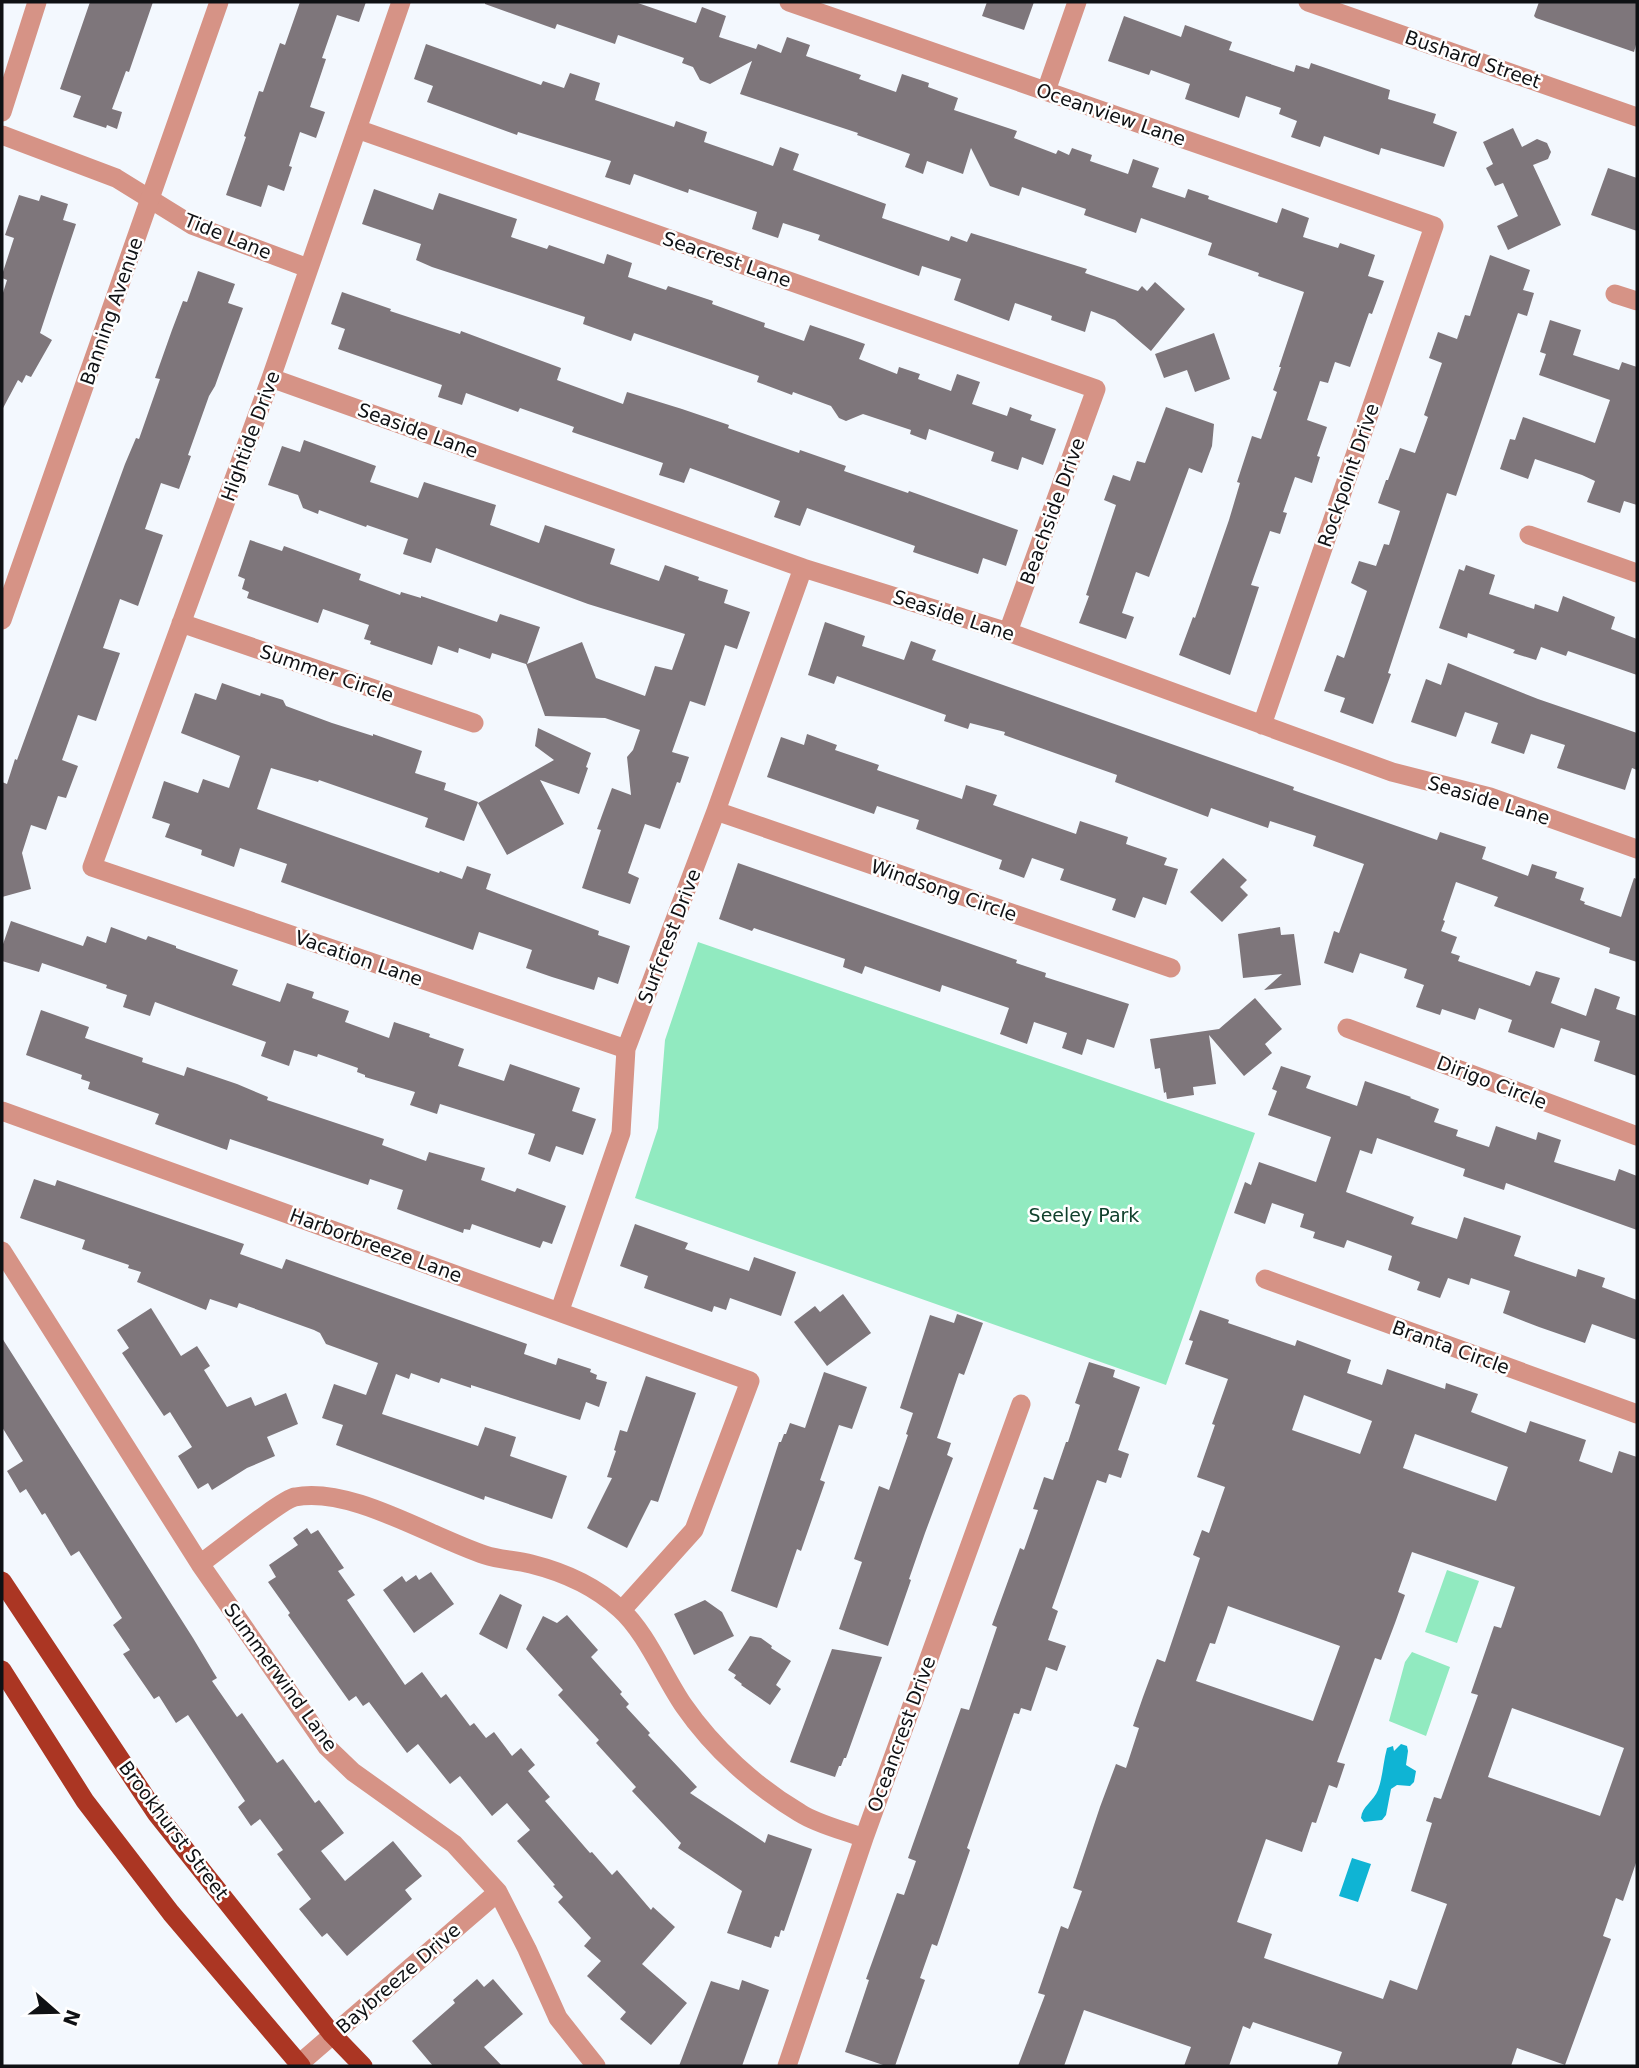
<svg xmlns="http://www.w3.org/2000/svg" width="1639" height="2068" font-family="'DejaVu Sans',sans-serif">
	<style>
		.green { fill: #91eac0 }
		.water { fill: #0fb4d4 }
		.building { fill: #7e767b; fill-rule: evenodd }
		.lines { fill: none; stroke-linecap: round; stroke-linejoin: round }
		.minor { stroke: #d69386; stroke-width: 19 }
		.tertiary { stroke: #d69386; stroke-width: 19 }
		.primary { stroke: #ab3623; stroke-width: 19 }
		.labels { text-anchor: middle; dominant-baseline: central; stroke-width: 5; stroke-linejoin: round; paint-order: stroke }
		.street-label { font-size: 19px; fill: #0f1114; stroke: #fff }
		.park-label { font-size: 19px; fill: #11412d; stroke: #fff }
	</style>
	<rect width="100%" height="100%" fill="#f3f8fe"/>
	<path class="green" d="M698,942l557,191 -89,252 -531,-187 23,-70 7,-88z
		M1447,1570l32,11 -22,62 -32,-11z
		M1412,1652l38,15 -24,69 -37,-15 16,-59z"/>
	<path class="water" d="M1401,1744l6,2 1,5 -2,14 10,6 -2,11 -4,4 -13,-1 -6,4 -5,26 -4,5 -18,2 -3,-4c1,-12 13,-17 17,-28 5,-14 5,-27 9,-42l6,-2 1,5z
		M1352,1858l19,6 -13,38 -19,-6z"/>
	<path class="building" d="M90,2h63l-24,70 -3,-1 -14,38 10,3 -5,17 -10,-4 -1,3 -33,-11 8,-21 -21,-7z
		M300,2h66l-7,20 -22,-7 -15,43 4,1 -16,48 15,5 -9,26 -16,-6 -11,34 3,1 -8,24 -16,-6 -7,22 -35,-12 20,-58 -2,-1 15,-45 4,1 17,-49 5,2z
		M485,2h150l61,21 6,-16 24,9 -7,21 37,12 2,-5 23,9 6,-16 23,8 -4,11 55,19 -2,4 37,13 6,-18 27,9 -1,4 30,11 -4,12 63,21 -3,7 42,16 2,-4 11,5 3,-7 20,7 -2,6 38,13 5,-15 26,9 -7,19 33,11 3,-9 21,7 -1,3 69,24 5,-15 27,10 -6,19 35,11 2,-5 35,12 -7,21 16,5 -12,33 -3,-1 -19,54 -15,-5 -7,21 -8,-2 -13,39 20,7 -10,29 3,1 -8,26 -17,-6 -12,35 4,1 -7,21 -10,-3 -19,54 8,2 -29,88 -51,-20 14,-38 2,1 34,-98 11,-37 -3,-1 15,-46 9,3 16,-47 -4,-2 8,-23h-2l25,-75 -46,-16 1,-3 -51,-18 4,-12 -71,-25 -5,15 -52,-18 2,-6 -64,-22 -3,9 -29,-10 -19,-38 -8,26 -36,-13 -4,13 -18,-7 5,-13 -53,-19 1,-2 -118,-39 12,-33 -42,23 -10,-4 -7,-13 -11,-4 2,-5 -66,-23 -3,9 -58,-20 -2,5 -70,-25z
		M987,2h47l-10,28 -42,-14z
		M1539,2h98v39l-3,11 -98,-34 -2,-2z
		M1124,16l57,21 4,-12 47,17 -3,8 65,22 2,-7 13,4 2,-6 79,27 -2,9 48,15 -3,9 24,9 -13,35 -63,-19 -2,7 -55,-19 -4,11 -29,-10 6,-16 -18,-7 2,-6 -35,-12 -7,22 -54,-19 5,-15 -39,-14 -2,5 -41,-14z
		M426,44l115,41 2,-4 21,7 6,-15 30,10 -5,17 79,27 2,-6 31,11 -3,10 69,24 7,-19 19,7 -6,16 93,34 -4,14 67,23 2,-5 16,6 4,-9 116,36 -2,4 53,18 4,-5 5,5 8,-9 30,27 -34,42 -36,-31 -24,-9 -6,21 -34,-12 1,-4 -37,-13 -6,18 -55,-21 7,-21 -39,-13 -3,10 -101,-36 2,-5 -37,-12 -5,15 -26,-9 5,-17 -68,-23 -1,4 -54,-19 -4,11 -25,-8 6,-16 -93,-29 -1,3 -90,-33 6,-16 -19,-7z
		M1513,128l9,19 15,-8 10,4 4,9 -3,7 -15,6 28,60 -53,25 -11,-24 21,-10 -15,-33 -8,3 -9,-18 7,-4 -10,-22z
		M1608,168l29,10v53l-46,-16z
		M374,189l59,21 6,-17 78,26 -6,18 36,12 2,-4 55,19 3,-10 25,9 -4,14 38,13 2,-4 45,15 -1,3 53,19 -1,4 40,14 6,-16 38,13 17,6 -6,15 38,15 2,-7 21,7 -2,5 33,12 6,-17 23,8 -8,22 35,12 3,-9 22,8 -2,5 26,9 -13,36 -21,-8 -4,13 -27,-9 3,-9 -65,-23 -3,11 -16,-6 1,-4 -48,-16 -17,7 -7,-3 -8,-12 -38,-14 -1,3 -35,-13 2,-6 -125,-43 -3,8 -48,-17 2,-7 -153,-50 -16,-7 5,-16 -59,-20z
		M19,195l20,6 2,-6 27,9 -5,16 13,4 -36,109 12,7 -21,37 -5,-2 -4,8 -4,-3 -16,30v-114l5,-16 -5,-2v-3l12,-37 -9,-3z
		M1490,255l40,15 -7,20 11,3 -7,23 -9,-3 -62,183 -9,-3 -59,180 3,1 -18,50 -33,-12 5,-14 -21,-7 13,-36 7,3 23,-67 -16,-8 8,-22 17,5 8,-22 5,1 11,-34 -22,-8 8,-23h2l12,-32 15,5 13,-36 -4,-2 18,-52 -13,-5 9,-26 19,7 8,-24 5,1z
		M198,271l37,13 -7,19 15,5 -28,78 -6,10 -21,59 3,1 -12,33 -18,-6 -16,46 18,6 -25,71 -18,-7 -17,49 17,5 -24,68 -18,-6 -16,45 16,6 -12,32 -8,-2 -12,34 -15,-5 -9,28 9,36 -29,8v-115l5,2 8,-25 2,1 108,-296 11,-26 3,1 21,-60 -5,-1 17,-48 11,-29 4,1z
		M342,292l49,17 -1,2 70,23 1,-3 100,37 -4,12 66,24 4,-12 55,17 47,16 -1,3 71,25 1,-3 46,16 -2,5 64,22 1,-2 109,39 -12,36 -23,-8 -5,16 -65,-22 2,-6 -108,-38 -7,18 -26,-9 6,-16 -51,-19 -39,-14 -6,15 -25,-8 4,-12 -91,-31 2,-5 -54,-19 -2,4 -52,-19 -4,12 -24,-8 4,-12 -104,-36 7,-20 -14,-5z
		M1550,320l31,10 -8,25 46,15 3,-8 15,5v138l-13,-4 -4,12 -33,-11 8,-21 -13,-6 -47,-16 -7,20 -28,-10 10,-30 5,1 8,-23 72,26 15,-43 -71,-25 7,-21 -6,-2z
		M1214,333l16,46 -35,13 -8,-22 -23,8 -9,-24z
		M1166,407l48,17 -2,22 -10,27 -13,-5 -40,109 -13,-5 -14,41 12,4 -8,22 -47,-16 10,-27 -3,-1 30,-90 -12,-5 9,-25 17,6 7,-20 8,2z
		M304,440l72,26 -6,16 48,16 6,-16 72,23 -6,20 49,18 6,-18 70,24 -5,15 49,17 6,-16 34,12 -1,3 30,10 -4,13 26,9 -13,37 -12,-4 -20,61 -15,-5 -18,51 17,5 -9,26 -3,-1 -17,47 -15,-5 -17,49 11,5 -9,26 -48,-16 19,-58 -4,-1 15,-41 19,7 -4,-38 6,-7 7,-20 -35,-12 -60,-2 -19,-52 -34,-11 -2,6 -31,-11 -1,5 -20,-7 -6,19 -62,-21 1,-3 -7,-2 5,-14 -46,-16 -5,14 -71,-25 2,-6 -7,-3 3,-10 -7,-3 12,-36 32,11 2,-5 77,28 -2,6 41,15 1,-3 20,6v-2l76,26 3,-8 40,13 -13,37 55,-22 14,36 49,18 10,-30 17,4 13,-36 -97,-30 -152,-56 -5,15 -28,-9 5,-15 -41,-14 -1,2 -47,-17 -1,4 -15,-6 -5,-13 -30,-10 14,-39 18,6z
		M1466,565l29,10 -6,19 45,15 1,-5 23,8 5,-16 52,21 -4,12 26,10v36l-69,-24 -2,5 -25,-9 -5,13 -23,-7 2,-3 -47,-17 -1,5 -28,-10 20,-59 5,2z
		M825,622l40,14 -3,10 42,14 7,-19 25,9 -4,10 362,127 -1,3 144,50 3,-8 46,15 -4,12 46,17 4,-12 25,8 -2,6 29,10 -4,12 5,2 -1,2 37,13 13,-39 3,1v83l-28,-9 1,-5 -116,-42 4,-9 -42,-15 -13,38 2,1 -4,10 16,6 -6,16 9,3 -2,5 72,25 6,-15 24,7 -9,25 35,13 9,-28 25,9 -4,12 21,7v60l-43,-15 6,-20 -39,-13 -7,20 -46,-16 4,-12 -33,-12 -4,12 -33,-11 -2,6 -24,-8 8,-22 -20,-7 3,-9 -47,-16 -7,20 -29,-10 10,-32 5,2 25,-69 -51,-18 3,-10 -46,-15 -2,7 -57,-20 -3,9 -93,-35 2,-7 -113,-40 1,-3 -35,-9 -2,6 -24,-8 2,-6 -109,-39 -3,8 -26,-9z
		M1448,663l90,36 99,34v37l-5,-2 -7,22 -68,-22 8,-23 -34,-11 -7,20 -33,-11 7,-20 -33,-11 -9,25 -45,-15 15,-43 15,6z
		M222,683l38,13 1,-3 22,7 3,6 46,17 41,13v-2l49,17 -7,22 31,10 -2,7 34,12 -14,39 -39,-14 3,-9 -109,-38 -1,2 -47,-14 -14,41 182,64 1,-2 22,8 5,-13 24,8 -5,15 113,42 -1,4 32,11 -12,38 -20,-7 -4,13 -42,-13 -26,-9 6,-18 -53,-18 -6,18 -192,-68 6,-18 -47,-16 -6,19 -33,-12 1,-5 -37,-13 5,-13 -18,-6 12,-37 34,12 5,-14 26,9 11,-32 -59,-23 14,-40 21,7z
		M538,728l53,25 -5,14 2,1 -9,26 -39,-14 24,44 -57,31 -29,-52 76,-43 -19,-14z
		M807,734l30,11 -2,5 44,15 -2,5 85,29 4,-14 31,10 -4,10 83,29 4,-13 48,16 -2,7 41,14 -3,7 14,4 -12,36 -23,-8 -8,21 -23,-8 4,-11 -56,-19 4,-11 -32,-11 -8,20 -25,-9 3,-9 -86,-31 3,-9 -42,-14 -3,8 -107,-37 14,-40 23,8z
		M1223,858l24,22 -7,7 8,8 -26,27 -32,-30z
		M738,863l279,97 -1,3 30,10 -1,4 84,27 -15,44 -27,-9 -5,16 -20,-7 5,-15 -33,-11 -7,22 -27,-10 9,-26 -67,-23 -2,7 -75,-26 -3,8 -19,-7 2,-8 -91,-31 -2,3 -33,-12z
		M11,921l72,25 4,-10 19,7 5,-16 35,13 2,-4 28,10v2l62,22 -6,15 48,17 7,-19 27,9 -2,6 37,13 -4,11 44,16 5,-16 36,12 -1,3 35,12 -6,17 46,15 6,-17 70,24 -8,23 24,8 -13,36 -27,-9 -6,16 -22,-8 7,-20 -95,-30 -3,10 -27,-9 5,-13 -50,-15v-2l-8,-3 1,-4 -40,-14 -1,3 -23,-7 -5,16 -28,-10 5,-14 -70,-25 -41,-15 -5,14 -27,-9 4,-12 -21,-7 1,-3 -65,-22 -3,9 -37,-11v-14z
		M1280,927l1,8 13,-1 7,51 -37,5 18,-16 -39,4 -5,-44z
		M1255,998l27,31 -17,15 7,9 -28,23 -35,-41 7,49 -23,3 1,8 -27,4 -1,-7 -2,1 -4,-25 -5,1 -5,-30 69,-10z
		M41,1010l48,17 -4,11 58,20 -1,4 42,14 3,-9 50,17 31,13 -1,3 117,39 -2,6 44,16 3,-9 56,16 -4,12 34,12 2,-4 49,18 -14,38 -9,-3 -3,7 -68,-24 -2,6 -6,-1 -1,4 -66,-24 6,-19 -33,-11 -2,6 -138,-46 -3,11 -72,-26 4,-10 -71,-25 2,-7 -9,-3 1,-4 -56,-20z
		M1281,1066l30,10 -5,12 51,18 8,-25 46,16 -1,1 29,11 -5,13 24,8 -2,6 33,11 7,-21 40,14 2,-8 23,8 -7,22 61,19 4,-12 18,7v54l-131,-47 -2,7 -41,-14 2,-7 -88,-31 -5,16 -12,-4 -14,42 68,25 -3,7 46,15 7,-22 57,19 -7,20 62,21 2,-8 27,9 -3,9 35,13v40l-45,-16 -7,19 -46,-16 -36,-14 7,-22 -39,-13 -2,7 -21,-7 -8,20 -23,-8 3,-8 -32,-12 4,-14 -45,-16 -3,8 -31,-10 2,-6 -15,-5 4,-13 -32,-11 -7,21 -31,-11 11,-31 6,3 8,-23 57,20 15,-45 -63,-22 9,-24 -5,-2z
		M34,1179l21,7 2,-6 187,64 -4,10 42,15 4,-10 241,85 -3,10 32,11 2,-7 33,11 -1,3 7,3 -1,4 11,3 -8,25 -13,-5 -6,18 -109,-35v3l-30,-10 -2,5 -28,-10 -2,6 -13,-5 -14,40 96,32 7,-19 31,10 -6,19 57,20 -15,43 -67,-23 -1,4 -148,-55 7,-20 -21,-7 12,-34 32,11 12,-32 -52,-19 -6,-11 -6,-3 -75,-27 -2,5 -27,-9 -4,11 -69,-28 4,-10 -13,-4 1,-3 -47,-16 3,-9 -65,-22z
		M635,1224l53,19 -3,6 64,22 5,-14 42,15 -15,44 -51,-18 -4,12 -12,-4 -2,6 -68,-24 4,-12 -28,-10z
		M843,1294l28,39 -44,33 -33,-44 21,-16 5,6z
		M151,1308l30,48 16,-10 13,20 -6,4 23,37 24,-10 4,9 31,-13 12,31 -31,13 8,19 -28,12 -35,22 -4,-7 -10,6 -20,-33 14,-9 -22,-35 -6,4 -42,-63 7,-5 -12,-18z
		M1200,1310l29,10 -1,3 67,23 2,-6 54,20 -4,13 35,12 5,-16 58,20 1,-6 32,11 -7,18 55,21 4,-12 56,19 -7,21 33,12 7,-22 18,6v403l-14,41 -7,-3 -13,38 8,3 -46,126 -48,-17 -6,18h-174l5,-14 -89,-30 -3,7 -7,-3 -14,40h-45l7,-19 -107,-37 -20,56h-46l27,-71 -7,-2 23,-67 7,3 14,-38 -9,-3 27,-81 16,-43 10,4 13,-40 -6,-2 10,-29 14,-38 8,3 35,-104 -7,-3 9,-25 7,3 16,-46 -28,-10 18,-52 -3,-1 16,-45 -43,-15 8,-23 -4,-1zM1304,1395l68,26 -12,33 -68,-24zM1415,1434l93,33 -12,34 -93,-33zM1412,1552l103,35 -14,41 -7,-2 -23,67 7,2 -37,104 -7,-2 -8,24 6,2 -21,68 36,13 -30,86 -27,-10 -7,19 -119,-41 8,-24 -35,-12 29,-83 36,13 10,-30 4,1 13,-38 8,3 8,-24 -8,-2 38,-104 6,2 14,-37 10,-28 -7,-3zM1228,1606l112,40 -27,75 -117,-40 14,-38 5,1zM1512,1708l112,40 -24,68 -112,-39z
		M957,1314l26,9 -19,52 -5,-2 -22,65 14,5 -4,12 6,3 -28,75 -16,46 2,1 -23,66 -49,-17 23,-67 -8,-3 25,-73 10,4 19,-55 -2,-1 7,-21 -13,-5 30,-93 24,8z
		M2,1338l191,300 24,40 -5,3 25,36 5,-4 35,50 6,-4 32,44 4,-3 25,33 -23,18 24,30 48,-40 29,35 -17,14 7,9 -65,57 -20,-23 -5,4 -23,-28 12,-10 -34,-45 6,-4 -23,-31 -9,7 -13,-19 7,-6 -57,-86 -12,8 -17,-27 -5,3 -31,-45 7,-4 -17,-25 9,-7 -43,-67 -8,5 -26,-43 -3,2 -16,-26 -6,4 -13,-22 16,-10 -21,-34z
		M1089,1362l26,8 -2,7 27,10 -22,63 11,4 -8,24 -12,-4 -3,9 -9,-3 -45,128 6,3 -10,29 18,6 -9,25 -11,-4 -15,44 -10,-3 -2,6 -5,-1 -47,135 3,2 -14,41 -19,55 -5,-2 -12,34 5,2 -30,86h-9l-41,-14 24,-72 -3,-1 31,-86 7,2 12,-34 -8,-3 53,-150 8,2 28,-83 -5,-2 28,-77 4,2 14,-40 -5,-1 11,-32 9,3 13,-38h2l12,-37 -5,-2z
		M824,1372l43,15 -15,42 -13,-4 -19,55 5,2 -24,69 -4,-2 -20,59 -46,-17 48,-149h2l3,-8h2l4,-11 15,5z
		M646,1376l50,17 -38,109 -7,-2 -24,48 -40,-20 25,-50 -5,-1 9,-26 -2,-1 6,-20 7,2z
		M307,1528l4,6 7,-4 26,38 -6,3 17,24 -8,5 58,85 17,-13 19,26 5,-4 24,32 4,-3 12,15 8,-6 18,24 9,-8 14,17 -7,6 22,26 -5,4 45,52 2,-1 20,23 5,-5 34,40 2,-3 22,20 -33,37 45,39 -36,42 -31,-26 6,-7 -39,-36 14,-15 -17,-15 7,-8 -33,-36 5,-5 -10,-11 2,-1 -38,-44 13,-11 -23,-27 -15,13 -32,-40 -10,8 -32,-40 -11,9 -38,-51 -6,4 -7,-10 -7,5 -61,-86 2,-2 -22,-31 8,-5 -7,-12 29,-20 -5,-7z
		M431,1572l23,32 -40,29 -31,-43 19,-14 4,6 10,-7 3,5z
		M500,1594l22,11 -15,44 -28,-15z
		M705,1600l17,12 12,24 -40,19 -20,-41z
		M567,1615l31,35 -7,7 31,35 -2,2 9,10 -3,3 24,26 -2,2 49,52 -7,6 75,50 3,-9 44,15 -28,82 -3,-1 -2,7 -4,-1 -4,12 -44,-15 15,-42 -64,-43 3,-5 -49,-52 4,-4 -40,-44 3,-3 -41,-45 5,-5 -37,-41 17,-33 14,7z
		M750,1636l11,2 11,8 -1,2 20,13 -15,24 5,4 -11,16 -29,-20 1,-1 -8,-6 2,-3 -8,-5z
		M832,1649l50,8 -36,101h-2l-3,8h-2l-4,11 -45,-15z
		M477,1979l7,8 9,-8 30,35 -39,33 18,19h-69l-21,-25 43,-38 -2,-3z
		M742,1980l27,10 -27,76h-63l32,-85 28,9z"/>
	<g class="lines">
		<path class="minor" d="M401,2l-130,376 -179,489 534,182
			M789,2l645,224 -172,499
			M1046,91l31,-89
			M2,112l35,-110
			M357,129l739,260 -88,243
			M2,135l114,43 76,47 116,43
			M1615,294l22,7
			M271,378l532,190 205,64 384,140 98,25 147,52
			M1529,535l108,38
			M181,623l293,100
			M716,811l455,157
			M1347,1028l290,108
			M2,1111l748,270 -56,149 -72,80
			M2,1251l198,313 127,183 26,25 101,72 44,48 29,57 31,69 38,48
			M1265,1279l372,135
			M560,1310l61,-177 5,-84 90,-238 87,-243
			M200,1564c16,-11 82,-65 95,-67 56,-11 135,40 190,58 15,5 31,5 46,9 32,8 65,23 89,45 26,23 44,68 64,97 29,42 72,81 116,107 19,12 43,17 64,25
			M299,2064l199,-172
			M787,2066l77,-228 157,-434"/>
		<path class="tertiary" d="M1308,2l329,115
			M2,620l217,-618"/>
		<path class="primary" d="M2,1581l154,232 176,221 31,32
			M2,1670l83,131 86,112 130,153"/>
	</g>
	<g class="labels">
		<g class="street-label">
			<text transform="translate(1473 59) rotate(19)">Bushard Street</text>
			<text transform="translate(1111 114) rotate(19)">Oceanview Lane</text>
			<text transform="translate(228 236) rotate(22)">Tide Lane</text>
			<text transform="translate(727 259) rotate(19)">Seacrest Lane</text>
			<text transform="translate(111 311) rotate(-71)">Banning Avenue</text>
			<text transform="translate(418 430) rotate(20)">Seaside Lane</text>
			<text transform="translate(250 436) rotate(-70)">Hightide Drive</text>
			<text transform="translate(1348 475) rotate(-71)">Rockpoint Drive</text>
			<text transform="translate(1052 511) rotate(-70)">Beachside Drive</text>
			<text transform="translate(954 615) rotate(18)">Seaside Lane</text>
			<text transform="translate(327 673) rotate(19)">Summer Circle</text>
			<text transform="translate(1489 800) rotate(17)">Seaside Lane</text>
			<text transform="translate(944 890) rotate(19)">Windsong Circle</text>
			<text transform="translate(669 936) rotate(-69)">Surfcrest Drive</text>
			<text transform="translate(359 958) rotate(19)">Vacation Lane</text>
			<text transform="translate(1492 1082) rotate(21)">Dirigo Circle</text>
			<text transform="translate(376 1245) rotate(20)">Harborbreeze Lane</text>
			<text transform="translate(1451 1347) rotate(20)">Branta Circle</text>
			<text transform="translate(281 1677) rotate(54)">Summerwind Lane</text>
			<text transform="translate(901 1734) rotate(-70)">Oceancrest Drive</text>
			<text transform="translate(174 1830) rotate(53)">Brookhurst Street</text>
			<text transform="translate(398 1978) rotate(-41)">Baybreeze Drive</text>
		</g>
		<g class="park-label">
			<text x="1084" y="1215">Seeley Park</text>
		</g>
	</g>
	<rect width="1639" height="2068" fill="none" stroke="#0f1114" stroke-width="7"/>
	<g transform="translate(56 2012) rotate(110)" stroke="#ffffff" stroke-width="5" paint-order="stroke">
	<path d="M0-5L12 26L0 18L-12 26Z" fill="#0f1114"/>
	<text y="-10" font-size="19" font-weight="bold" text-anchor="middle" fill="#0f1114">N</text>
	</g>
</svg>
